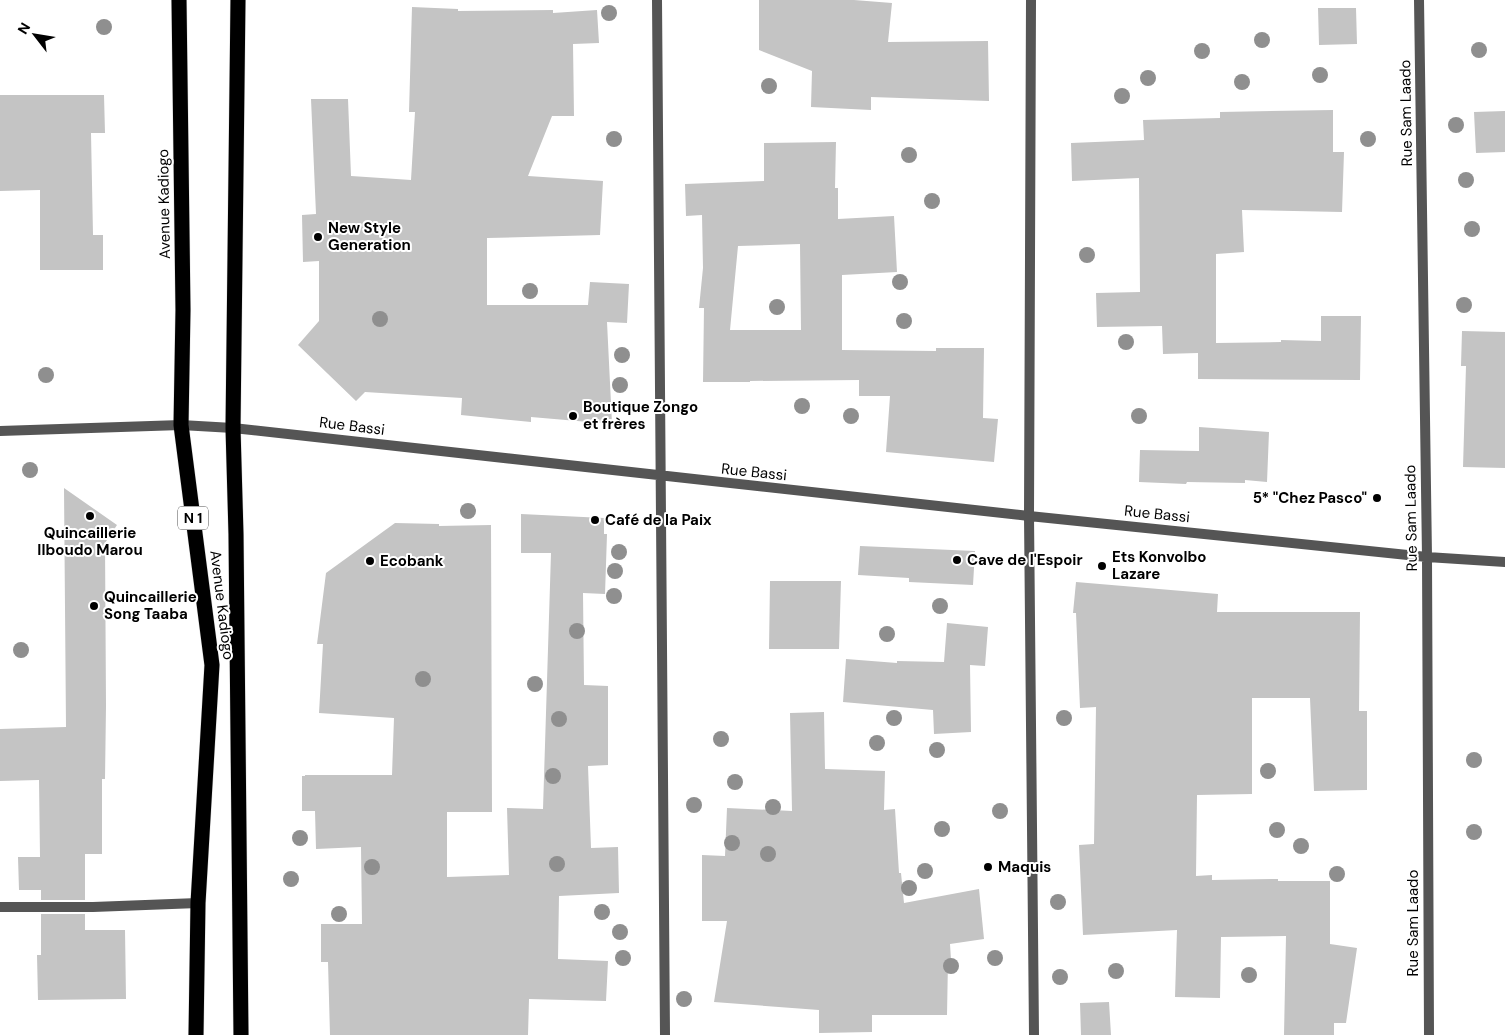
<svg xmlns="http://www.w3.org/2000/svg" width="1505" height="1035" font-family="'DM Sans',sans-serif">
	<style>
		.building { fill: #c4c4c4; fill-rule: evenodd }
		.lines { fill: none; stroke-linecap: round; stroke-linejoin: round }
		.highway-casing { stroke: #dbdbdb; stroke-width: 16 }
		.street { stroke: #555; stroke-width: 10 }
		.highway { stroke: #000; stroke-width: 15 }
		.tree { fill: #8f8f8f }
		.poi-dot { fill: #000; stroke: #fff; stroke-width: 2 }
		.labels { text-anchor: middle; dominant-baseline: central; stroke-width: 4; stroke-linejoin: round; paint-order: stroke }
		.shield { fill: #fff; stroke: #4c4c4c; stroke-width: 1 }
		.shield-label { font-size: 14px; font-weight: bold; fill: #000 }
		.street-label { font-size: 15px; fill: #000; stroke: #fff }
		.poi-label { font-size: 15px; font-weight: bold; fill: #000; stroke: #fff; text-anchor: start }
	</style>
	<rect width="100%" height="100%" fill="#fff"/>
	<path class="building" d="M759,0h95l38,3 -4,39 100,-1 1,60 -118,-4v13l-60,-3 1,-36 -53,-21z
		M412,7l46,2v2l95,-1v3l44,-3 2,33 -26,1 1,72h-22l-24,60 75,5 -3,54 -113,3v67h101l2,-23 39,2 -2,39 -20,-1 5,102 -81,-7v5l-70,-7 1,-17 -97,-6 -9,9 -58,-56 21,-24v-60l-16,1 -1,-47 14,-1 -5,-115h37l3,77 60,4 4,-68h-6z
		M1318,8h38l1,36 -38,1z
		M0,95h104l1,38h-14l2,102h10v35h-63v-80l-40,1z
		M1333,110v42h11l-2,60 -100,-2 2,42 -28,2v89l65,-1v-2l40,1v-25h40l-1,64 -162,-1v-26l-35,1 -1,-28 -65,1 -1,-34 44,-1 -1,-114 -67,3 -1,-38 73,-3 -1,-20 77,-2v-6z
		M1505,111v41l-29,1 -2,-41z
		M836,142l-1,46h3v31l56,-3 3,56 -55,3v75l94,1v-3h48l-1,70 15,1 -4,43 -108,-10 4,-56h-31v-16l-109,1v1h-47l1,-74h-5l4,-40 -1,-53 -16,1 -1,-32 79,-3v-38zM800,244l1,86h-71l8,-84z
		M1462,331l43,1v136l-42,-1 3,-101h-5z
		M1199,427l70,5 -2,50 -22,-2v3l-58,-1 -1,2 -47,-2 1,-32 59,1z
		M64,488l53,37 -12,18 1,163 -1,73h-3v75h-17v46h-44v-10h-22l-1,-33h22l-1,-77 -39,1v-52l66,-2z
		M521,514l83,4v16h3l-2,60 -22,-1 1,92 24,1v79l-20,1 3,82 27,-1 1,46 -60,3 -1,63 50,2 -2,40 -77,-2 -1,36h-198l-2,-73h-7v-38h41l-1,-77 -45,2 -1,-38h-13v-35h3v-1h87l2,-57 -75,-5 4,-69h-6l9,-71 69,-50 44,1v2l52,-1 1,287h-45v65l62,-2 -2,-67 36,1 8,-256h-30z
		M860,546l115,5 -2,34 -64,-3v-4l-51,-3z
		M770,581h71l-2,68h-70z
		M1076,582l142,12 -1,18h143l-1,99h8v79l-53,1 -4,-93h-58v96l-55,1 -1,81 16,-1v5l66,-1v2h52v63l27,4 -11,75h-12v12h-50l2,-99 -65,1 -1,61 -45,-1 2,-67 -94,5 -4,-90 15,-1 2,-137 -16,1 -4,-95h-3z
		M947,623l41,4 -3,39 -15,-1 1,67 -37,2 -1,-24 -90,-8 3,-43 51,4v-2l47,1z
		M824,712l1,57 60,2 -1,39 11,-1 4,64h2l3,30 75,-14 5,50 -34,5 1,16h-3l-1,55h-75v17l-53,1v-23l-105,-8 13,-81h-25v-66l23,1 2,-48 65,3 -2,-98z
		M41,914h44v16h40l1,69 -88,1 -1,-45h4z
		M1109,1002l2,33h-30l-1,-32z"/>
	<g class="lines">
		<g class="highway-casing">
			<path id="highway" d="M179,0l4,310 -2,115 31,240 -14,238 -2,132
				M238,0l-5,428 3,106 5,501"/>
		</g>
		<path class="street" d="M657,0l8,1035
			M1031,0l-2,516 5,519
			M1419,0l8,557 2,478
			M0,431l181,-6 52,3 796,88 398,41 78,5
			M0,907h93l105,-4"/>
		<use href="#highway" class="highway"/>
	</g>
	<g class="tree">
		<circle cx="609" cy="13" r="8"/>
		<circle cx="104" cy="27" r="8"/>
		<circle cx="1262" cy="40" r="8"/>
		<circle cx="1479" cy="50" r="8"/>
		<circle cx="1202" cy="51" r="8"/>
		<circle cx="1320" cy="75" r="8"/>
		<circle cx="1148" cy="78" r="8"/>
		<circle cx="1242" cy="82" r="8"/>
		<circle cx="769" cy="86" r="8"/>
		<circle cx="1122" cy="96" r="8"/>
		<circle cx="1456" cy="125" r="8"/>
		<circle cx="614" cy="139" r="8"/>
		<circle cx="1368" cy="139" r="8"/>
		<circle cx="909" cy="155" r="8"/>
		<circle cx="1466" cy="180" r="8"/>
		<circle cx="932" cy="201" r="8"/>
		<circle cx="1472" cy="229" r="8"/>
		<circle cx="1087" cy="255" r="8"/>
		<circle cx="900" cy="282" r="8"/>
		<circle cx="530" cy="291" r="8"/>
		<circle cx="1464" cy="305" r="8"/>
		<circle cx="777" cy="307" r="8"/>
		<circle cx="380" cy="319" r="8"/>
		<circle cx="904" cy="321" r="8"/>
		<circle cx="1126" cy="342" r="8"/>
		<circle cx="622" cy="355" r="8"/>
		<circle cx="46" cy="375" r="8"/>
		<circle cx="620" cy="385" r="8"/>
		<circle cx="802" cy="406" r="8"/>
		<circle cx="851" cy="416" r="8"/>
		<circle cx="1139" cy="416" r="8"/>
		<circle cx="30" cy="470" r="8"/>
		<circle cx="468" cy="511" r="8"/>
		<circle cx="619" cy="552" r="8"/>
		<circle cx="615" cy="571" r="8"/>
		<circle cx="614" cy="596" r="8"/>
		<circle cx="940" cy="606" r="8"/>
		<circle cx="577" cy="631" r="8"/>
		<circle cx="887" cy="634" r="8"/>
		<circle cx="21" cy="650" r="8"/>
		<circle cx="423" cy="679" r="8"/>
		<circle cx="535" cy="684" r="8"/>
		<circle cx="894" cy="718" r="8"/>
		<circle cx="1064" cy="718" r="8"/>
		<circle cx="559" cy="719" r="8"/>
		<circle cx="721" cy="739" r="8"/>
		<circle cx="877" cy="743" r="8"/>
		<circle cx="937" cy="750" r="8"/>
		<circle cx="1474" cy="760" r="8"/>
		<circle cx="1268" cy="771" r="8"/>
		<circle cx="553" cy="776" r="8"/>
		<circle cx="735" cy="782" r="8"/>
		<circle cx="694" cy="805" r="8"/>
		<circle cx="773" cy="807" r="8"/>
		<circle cx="1000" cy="811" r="8"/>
		<circle cx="942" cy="829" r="8"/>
		<circle cx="1277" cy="830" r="8"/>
		<circle cx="1474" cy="832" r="8"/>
		<circle cx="300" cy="838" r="8"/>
		<circle cx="732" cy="843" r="8"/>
		<circle cx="1301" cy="846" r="8"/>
		<circle cx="768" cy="854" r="8"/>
		<circle cx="557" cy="864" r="8"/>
		<circle cx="372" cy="867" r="8"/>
		<circle cx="925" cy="871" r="8"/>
		<circle cx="1337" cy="874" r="8"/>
		<circle cx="291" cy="879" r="8"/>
		<circle cx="909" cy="888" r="8"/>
		<circle cx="1058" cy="902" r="8"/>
		<circle cx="602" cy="912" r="8"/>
		<circle cx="339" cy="914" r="8"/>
		<circle cx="620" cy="932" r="8"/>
		<circle cx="623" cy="958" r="8"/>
		<circle cx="995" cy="958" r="8"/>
		<circle cx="951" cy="966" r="8"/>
		<circle cx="1116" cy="971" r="8"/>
		<circle cx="1249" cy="975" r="8"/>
		<circle cx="1060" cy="977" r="8"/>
		<circle cx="684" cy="999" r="8"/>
	</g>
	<g class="poi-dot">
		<circle cx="318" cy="237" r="5"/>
		<circle cx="573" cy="416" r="5"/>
		<circle cx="1377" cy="498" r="5"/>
		<circle cx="90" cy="516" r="5"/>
		<circle cx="595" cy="520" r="5"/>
		<circle cx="957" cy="560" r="5"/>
		<circle cx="370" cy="561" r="5"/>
		<circle cx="1102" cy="566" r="5"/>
		<circle cx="94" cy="606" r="5"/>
		<circle cx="988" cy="867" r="5"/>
	</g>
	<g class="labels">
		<rect class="shield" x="178" y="506.5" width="30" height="23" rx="4"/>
		<g class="shield-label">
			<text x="193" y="518">N 1</text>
		</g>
		<g class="street-label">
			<text transform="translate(1406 113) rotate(-91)">Rue Sam Laado</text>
			<text transform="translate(164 204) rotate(-91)">Avenue Kadiogo</text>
			<text transform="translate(352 426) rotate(7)">Rue Bassi</text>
			<text transform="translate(754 472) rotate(6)">Rue Bassi</text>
			<text transform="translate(1157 514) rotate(6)">Rue Bassi</text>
			<text transform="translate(1411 518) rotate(-91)">Rue Sam Laado</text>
			<text transform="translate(222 605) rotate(83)">Avenue Kadiogo</text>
			<text transform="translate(1413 923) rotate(-90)">Rue Sam Laado</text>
		</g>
		<g class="poi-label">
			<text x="328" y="228">New Style<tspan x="328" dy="17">Generation</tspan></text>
			<text x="583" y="407">Boutique Zongo<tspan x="583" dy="17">et frères</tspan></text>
			<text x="1367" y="498" text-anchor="end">5* "Chez Pasco"</text>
			<text x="605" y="520">Café de la Paix</text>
			<text x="90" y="533" text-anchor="middle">Quincaillerie<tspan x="90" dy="17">Ilboudo Marou</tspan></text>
			<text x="1112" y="557">Ets Konvolbo<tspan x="1112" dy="17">Lazare</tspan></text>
			<text x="967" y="560">Cave de l'Espoir</text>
			<text x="380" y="561">Ecobank</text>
			<text x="104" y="597">Quincaillerie<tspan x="104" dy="17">Song Taaba</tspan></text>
			<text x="998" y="867">Maquis</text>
		</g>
	</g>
	<g transform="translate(35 35) rotate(301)" stroke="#ffffff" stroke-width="4" paint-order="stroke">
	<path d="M0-4L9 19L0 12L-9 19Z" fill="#000000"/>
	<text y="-8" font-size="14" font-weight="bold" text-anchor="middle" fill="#000000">N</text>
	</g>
</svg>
